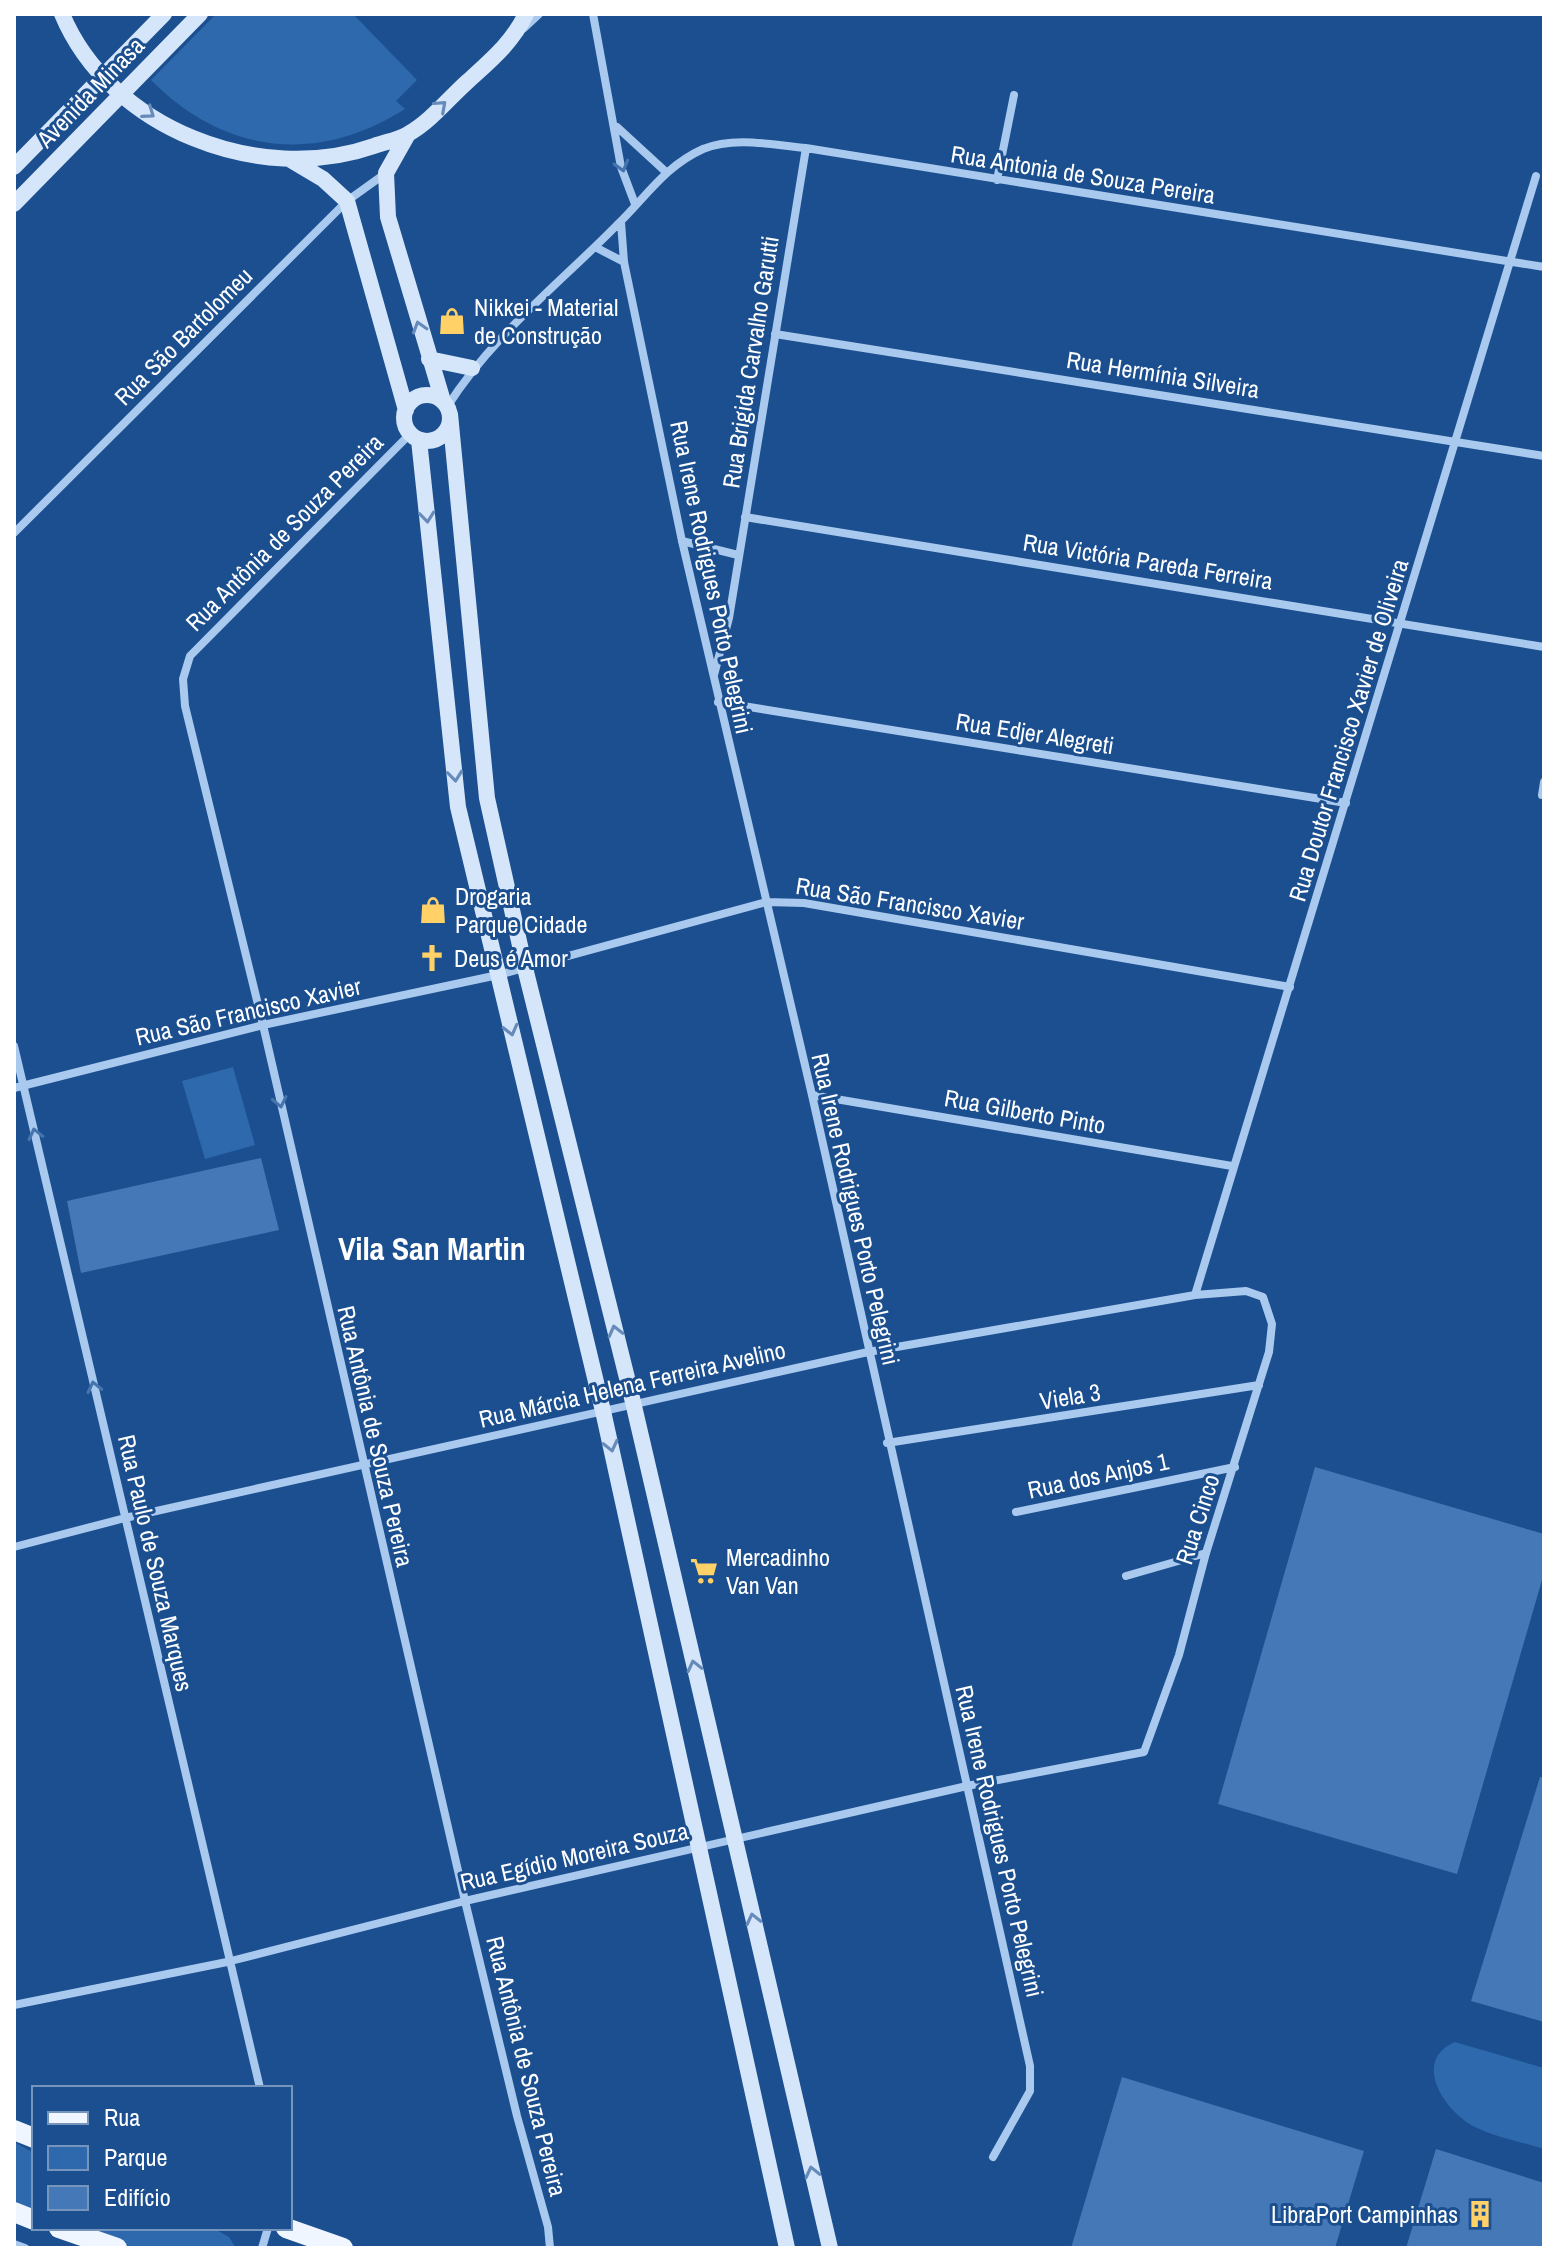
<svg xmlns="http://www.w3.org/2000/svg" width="1558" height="2262" font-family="'Archivo Narrow',sans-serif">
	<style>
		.green { fill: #2e69ad }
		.building { fill: #4478b7 }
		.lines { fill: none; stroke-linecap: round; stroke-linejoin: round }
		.street { stroke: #a9c9ee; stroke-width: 8 }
		.secondary { stroke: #d6e6fa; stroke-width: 16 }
		.primary { stroke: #f0f6ff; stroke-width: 20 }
		.oneway { stroke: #668bba }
		.oneway2 { stroke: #4674ac }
		.labels { text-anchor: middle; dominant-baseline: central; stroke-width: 6; stroke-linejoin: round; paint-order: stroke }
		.street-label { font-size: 24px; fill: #fff; stroke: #1b4f8f }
		.poi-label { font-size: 24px; fill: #fff; stroke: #1b4f8f; text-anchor: start }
		.district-label { font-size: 32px; font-weight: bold; fill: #fff; stroke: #1b4f8f }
	</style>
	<rect width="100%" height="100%" fill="#1b4f8f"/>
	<path class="green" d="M216,14h137l64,66 -21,21 9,8c-88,56 -181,45 -254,-29z
		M233,1067l22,78 -50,14 -23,-78z
		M1455,2042l89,26v81c-22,-7 -46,-11 -67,-21 -31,-14 -67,-67 -22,-86z
		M14,2142l20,11v61l-20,-7z
		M75,2228h138l16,9 7,11h-102z"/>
	<path class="building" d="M261,1158l18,72 -198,43 -14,-72z
		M1315,1467l229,67v39l-87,301 -239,-70z
		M1540,1777h4v245l-73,-21z
		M1122,2077l242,74 -29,97h-264z
		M1436,2149l108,34v65h-138z"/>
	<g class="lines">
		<path class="street" d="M593,14l28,153 14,37
			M524,28l15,-14
			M617,127l49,45
			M997,180l17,-85
			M621,222l3,40 58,279 130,554 218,971v25l-37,66
			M595,247l29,15
			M775,334l769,122
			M447,407c44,-70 112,-123 170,-182 29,-28 48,-59 86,-76 31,-13 70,-4 103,-1l738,119
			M410,434l-220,222 -7,23 2,27 78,319 202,876 52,215 31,111 2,21
			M745,517l799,130
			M14,533l333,-332 39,-28
			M682,541l56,14
			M714,675l15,-57 77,-470
			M718,702l628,101
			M1542,795l2,-13
			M14,1046l246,1042
			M14,1088l249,-63 235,-50 268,-73 38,1 486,84
			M812,1095l420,71
			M1195,1295l341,-1119
			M887,1443l372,-58
			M1016,1512l219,-45
			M14,1547l111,-29 743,-166 327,-57 51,-4 17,6 9,27 -3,28 -63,201 -27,102 -35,97 -177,34 -502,115 -238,61 -213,43
			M1126,1576l80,-23
			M14,2244l11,4
			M262,2248l6,-20"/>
		<path class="secondary" d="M62,14c48,115 198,172 312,132 11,-4 24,-6 34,-12 22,-12 40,-35 59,-52 24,-22 45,-39 59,-68
			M408,134l-22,39 2,44 55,184
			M291,160l32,19 24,22 59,209
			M14,167l150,-153
			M14,204l186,-190
			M429,359l43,9
			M404 418a23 23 0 1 1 46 0a23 23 0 1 1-46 0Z
			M450,414l37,384 38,170 108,434 197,846
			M419,440l39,367 145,604 184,837"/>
		<path class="primary" d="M14,2130l20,8
			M14,2212l20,8
			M59,2228l58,20
			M286,2228l57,20"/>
	</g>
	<defs><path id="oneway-chevron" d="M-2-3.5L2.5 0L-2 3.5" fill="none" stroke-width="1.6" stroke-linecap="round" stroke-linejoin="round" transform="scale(2)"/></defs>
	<g class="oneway">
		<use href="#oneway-chevron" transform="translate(441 106) rotate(-42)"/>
		<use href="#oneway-chevron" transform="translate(149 113) rotate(35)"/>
		<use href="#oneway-chevron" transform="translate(419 327) rotate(-107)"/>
		<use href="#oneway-chevron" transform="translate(427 517) rotate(84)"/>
		<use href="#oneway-chevron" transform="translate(455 776) rotate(84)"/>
		<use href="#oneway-chevron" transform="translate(511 1030) rotate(76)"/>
		<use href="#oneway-chevron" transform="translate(615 1331) rotate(-104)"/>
		<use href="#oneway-chevron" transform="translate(611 1446) rotate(77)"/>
		<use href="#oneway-chevron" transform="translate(694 1666) rotate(-103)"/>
		<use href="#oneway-chevron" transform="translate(753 1919) rotate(-103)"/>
		<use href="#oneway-chevron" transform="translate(812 2172) rotate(-103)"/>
	</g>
	<g class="oneway2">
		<use href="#oneway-chevron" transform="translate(622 166) rotate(74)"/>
		<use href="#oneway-chevron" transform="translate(280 1102) rotate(78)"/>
		<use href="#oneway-chevron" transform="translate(35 1134) rotate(-103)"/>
		<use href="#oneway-chevron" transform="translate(94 1387) rotate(-103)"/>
	</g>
	<defs>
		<g id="shop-bare" transform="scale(2.16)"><path d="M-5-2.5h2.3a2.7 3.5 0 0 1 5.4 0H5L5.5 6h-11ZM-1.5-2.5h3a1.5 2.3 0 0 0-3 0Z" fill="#ffd166" stroke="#1b4f8f" stroke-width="2.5" paint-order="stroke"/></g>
		<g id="church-bare" transform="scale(2.16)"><path d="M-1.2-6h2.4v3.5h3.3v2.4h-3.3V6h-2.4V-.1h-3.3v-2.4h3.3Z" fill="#ffd166" stroke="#1b4f8f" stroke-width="2.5" paint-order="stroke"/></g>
		<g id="supermarket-bare" transform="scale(2.16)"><path d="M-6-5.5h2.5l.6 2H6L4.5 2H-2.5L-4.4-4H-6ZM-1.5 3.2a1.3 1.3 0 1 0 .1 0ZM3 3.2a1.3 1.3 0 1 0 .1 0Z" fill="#ffd166" stroke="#1b4f8f" stroke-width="2.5" paint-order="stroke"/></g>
		<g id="building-bare" transform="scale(2.16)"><path d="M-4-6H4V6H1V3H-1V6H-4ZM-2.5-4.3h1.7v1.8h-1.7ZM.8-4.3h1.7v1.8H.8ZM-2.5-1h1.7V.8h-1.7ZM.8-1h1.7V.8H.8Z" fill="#ffd166" stroke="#1b4f8f" stroke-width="2.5" paint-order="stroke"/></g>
	</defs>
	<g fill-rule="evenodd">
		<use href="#shop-bare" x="452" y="321"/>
		<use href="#shop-bare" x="433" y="910"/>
		<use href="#church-bare" x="432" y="958"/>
		<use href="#supermarket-bare" x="704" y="1571"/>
		<use href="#building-bare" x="1480" y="2214"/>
	</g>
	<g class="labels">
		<g class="street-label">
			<text transform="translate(90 92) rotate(-46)">Avenida Minasa</text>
			<text transform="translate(1083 174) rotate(9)">Rua Antonia de Souza Pereira</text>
			<text transform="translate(183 336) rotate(-45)">Rua São Bartolomeu</text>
			<text transform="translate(750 362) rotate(-81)">Rua Brigida Carvalho Garutti</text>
			<text transform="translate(1163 374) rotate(9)">Rua Hermínia Silveira</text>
			<text transform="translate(284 532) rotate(-45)">Rua Antônia de Souza Pereira</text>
			<text transform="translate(1148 561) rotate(9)">Rua Victória Pareda Ferreira</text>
			<text transform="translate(712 577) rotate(78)">Rua Irene Rodrigues Porto Pelegrini</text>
			<text transform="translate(1348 730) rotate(-73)">Rua Doutor Francisco Xavier de Oliveira</text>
			<text transform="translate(1035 733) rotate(9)">Rua Edjer Alegreti</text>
			<text transform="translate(910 903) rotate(9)">Rua São Francisco Xavier</text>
			<text transform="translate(248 1011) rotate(-13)">Rua São Francisco Xavier</text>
			<text transform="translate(1025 1111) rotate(10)">Rua Gilberto Pinto</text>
			<text transform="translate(856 1209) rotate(77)">Rua Irene Rodrigues Porto Pelegrini</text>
			<text transform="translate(632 1384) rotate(-13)">Rua Márcia Helena Ferreira Avelino</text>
			<text transform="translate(1070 1396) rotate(-9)">Viela 3</text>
			<text transform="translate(376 1436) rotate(77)">Rua Antônia de Souza Pereira</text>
			<text transform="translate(1098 1475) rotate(-12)">Rua dos Anjos 1</text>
			<text transform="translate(1197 1519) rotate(-72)">Rua Cinco</text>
			<text transform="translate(156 1563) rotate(77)">Rua Paulo de Souza Marques</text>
			<text transform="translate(1000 1841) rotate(77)">Rua Irene Rodrigues Porto Pelegrini</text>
			<text transform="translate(574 1856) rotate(-13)">Rua Egídio Moreira Souza</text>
			<text transform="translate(527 2066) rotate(76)">Rua Antônia de Souza Pereira</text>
		</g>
		<g class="poi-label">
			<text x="474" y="307">Nikkei - Material<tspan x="474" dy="28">de Construção</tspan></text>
			<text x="455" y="896">Drogaria<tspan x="455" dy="28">Parque Cidade</tspan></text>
			<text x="454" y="958">Deus é Amor</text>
			<text x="726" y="1557">Mercadinho<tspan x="726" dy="28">Van Van</tspan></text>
			<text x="1458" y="2214" text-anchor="end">LibraPort Campinhas</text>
		</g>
		<g class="district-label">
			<text x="432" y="1248">Vila San Martin</text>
		</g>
	</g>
	<rect width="1558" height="2262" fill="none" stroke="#ffffff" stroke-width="32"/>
	<rect x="32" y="2086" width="260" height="144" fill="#1b4f8f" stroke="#7695bc" stroke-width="2"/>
	<rect x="48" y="2112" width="40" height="12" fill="#f0f6ff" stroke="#7695bc" stroke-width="2"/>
	<text x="104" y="2126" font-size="24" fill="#ffffff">Rua</text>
	<rect x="48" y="2146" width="40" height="24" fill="#2e69ad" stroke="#7695bc" stroke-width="2"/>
	<text x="104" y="2166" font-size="24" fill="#ffffff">Parque</text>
	<rect x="48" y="2186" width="40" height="24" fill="#4478b7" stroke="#7695bc" stroke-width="2"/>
	<text x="104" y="2206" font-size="24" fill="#ffffff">Edifício</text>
</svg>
